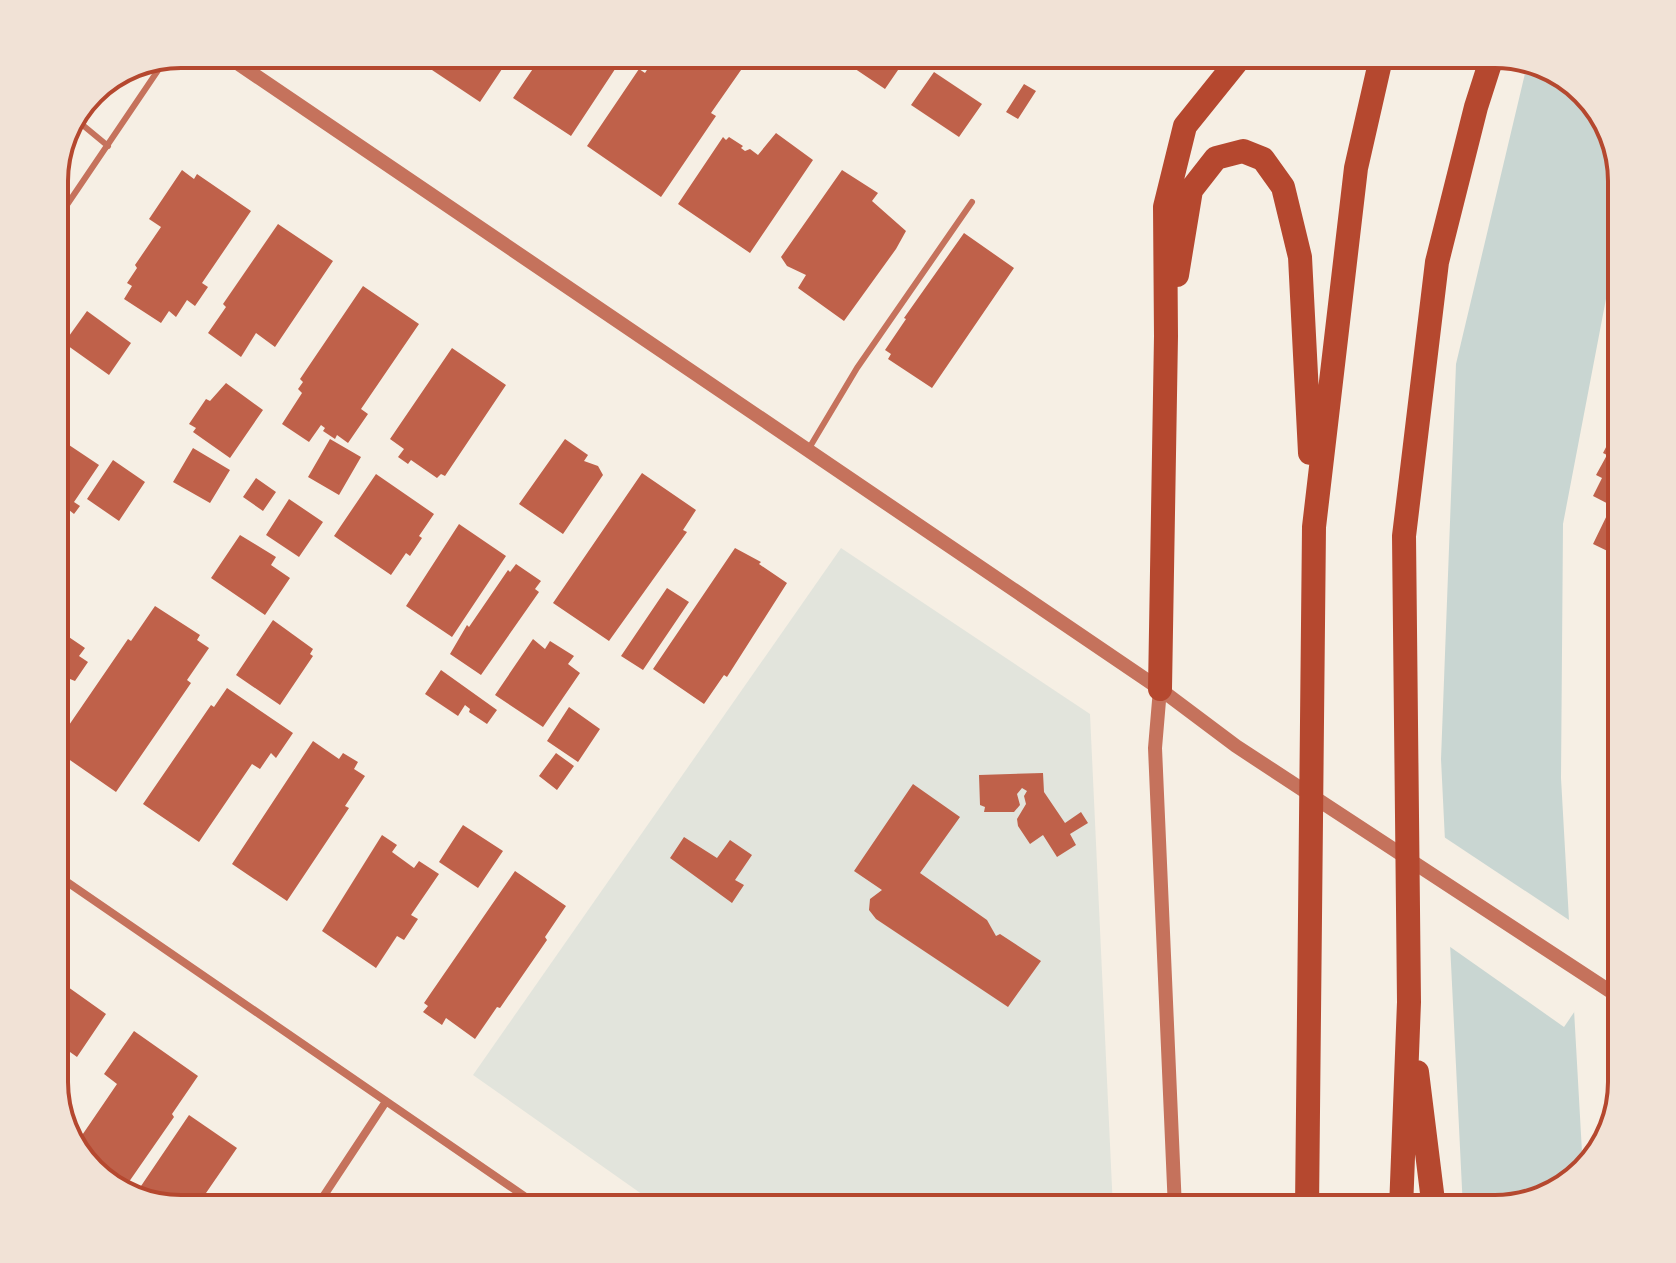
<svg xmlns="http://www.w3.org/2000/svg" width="1676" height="1263" font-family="Cabin,sans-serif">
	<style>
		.green { fill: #e2e4dc }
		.water { fill: #c9d6d2 }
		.pier { fill: #f6efe4 }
		.building { fill: #bf614a }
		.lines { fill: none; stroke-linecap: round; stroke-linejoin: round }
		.service { stroke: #c5725c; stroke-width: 6 }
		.minor { stroke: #c5725c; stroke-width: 8 }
		.tertiary { stroke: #c5725c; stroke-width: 14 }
		.motorway { stroke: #b5482f; stroke-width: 24 }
		.rim { fill: none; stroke: #b5482f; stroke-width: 4 }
	</style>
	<rect width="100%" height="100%" fill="#f6efe4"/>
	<path class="green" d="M841,548l249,166 23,495h-450l-190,-134z"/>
	<path class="water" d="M1527,65c14,4 37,8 47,17 41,36 48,82 48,133l-59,309 -2,254 22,392 -32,26 -56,13h-32l-22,-450 15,-395z"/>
	<path class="pier" d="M1441,835l131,87 5,86 -13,19 -118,-83z"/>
	<path class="building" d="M408,54h104l-32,48z
		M543,54h82l-54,82 -58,-38z
		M657,54h82l9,6 -37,53 5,3 -55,81 -74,-51 52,-77 6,4z
		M833,54h76l-24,35z
		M1138,54h21l-7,10z
		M934,72l48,32 -23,33 -48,-32z
		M1024,84l12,7 -18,28 -12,-7z
		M776,133l37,27 -63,93 -72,-49 45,-67 3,3 3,-3 14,9 -2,2 4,3 5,-2 8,6z
		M182,170l12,9 3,-5 54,37 -49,72 6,4 -13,19 -8,-6 -11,17 -7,-6 -8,12 -37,-24 8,-13 -5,-3 10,-15 -2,-3 26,-38 -12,-8z
		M842,170l36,23 -6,8 34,30 -10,18 -52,72 -46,-33 8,-13 -19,-9 -6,-9z
		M278,224l55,37 -58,86 -19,-14 -15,24 -33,-24 18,-26 -3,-3z
		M964,233l50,35 -82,120 -44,-29 3,-5 -6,-4 21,-31 -2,-1z
		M363,286l56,38 -58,85 7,5 -20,29 -11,-8 -2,4 -12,-8 2,-3 -4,-3 -12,17 -27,-18 20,-31 -4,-4 5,-7 -3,-3z
		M87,311l44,32 -22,32 -45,-32z
		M452,348l54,37 -61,91 -4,-2 -4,4 -26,-18 -3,4 -10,-7 6,-8 -14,-10z
		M226,383l37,27 -33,48 -37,-26 3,-4 -7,-4 17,-25 4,2z
		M1619,422l3,2v87l-29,-15 9,-18 -6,-3 11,-20 -4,-2z
		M54,435l45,30 -25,37 6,4 -6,8 -5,-4 -12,18 -3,-1z
		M330,439l31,18 -22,38 -31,-18z
		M565,439l23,16 -4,6 14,5 5,9 -40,59 -44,-30z
		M193,448l37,22 -20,33 -37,-21z
		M113,460l32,22 -26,39 -32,-22z
		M642,473l54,37 -13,20 4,2 -78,109 -56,-38z
		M376,474l58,40 -15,22 3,2 -12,18 -4,-3 -15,22 -57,-39z
		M256,478l20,14 -13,19 -20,-14z
		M289,499l34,23 -24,35 -33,-22z
		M1610,509l12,6v43l-29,-14z
		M459,524l47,32 -54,81 -46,-31z
		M240,535l36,22 -5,8 19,13 -25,37 -54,-37z
		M735,548l26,14 -2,2 28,19 -60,94 -3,-2 -20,29 -51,-35z
		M516,564l25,17 -6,8 4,3 -58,83 -31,-21 17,-29 2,2 39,-57 2,2z
		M667,588l22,14 -46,68 -22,-14z
		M155,606l45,29 -3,5 12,8 -22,32 4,3 -75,109 -62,-43v-2l74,-108 3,2z
		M273,620l40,29 -3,5 3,2 -33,49 -44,-30z
		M60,631l25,17 -6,8 9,6 -13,19 -5,-2 -16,23v-63z
		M533,639l12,10 5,-8 24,15 -6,8 12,9 -37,54 -48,-32z
		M441,670l56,40 -10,14 -18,-12 1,-3 -5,-4 -7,11 -33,-22z
		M227,688l66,45 -17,25 -5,-5 -11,16 -8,-5 -53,78 -56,-38 68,-99 3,2z
		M569,707l31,22 -22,33 -31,-21z
		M313,741l26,18 4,-6 15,9 -4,7 11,7 -20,30 4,2 -62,93 -55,-37z
		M556,753l18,13 -17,24 -18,-14z
		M1043,773l1,19 21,31 16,-11 7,11 -18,11 6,11 -19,12 -14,-22 -13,9 -12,-18 -1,-7 9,-15 -2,-8 3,-5 -5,-3 -5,6 3,11 -6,7h-30l1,-5 -5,-2 -1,-30z
		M913,784l47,33 -40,56 67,47 9,16 4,-2 41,27 -33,46 -132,-88 -7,-9 1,-11 12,-9 -28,-19z
		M463,825l40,26 -25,37 -39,-26z
		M382,835l15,10 -5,7 22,16 5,-7 20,13 -28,41 7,4 -14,21 -7,-4 -21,32 -54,-37z
		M684,837l33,21 13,-18 22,15 -17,25 9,5 -12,18 -62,-45z
		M515,871l51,35 -21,31 2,3 -47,68 -3,-1 -22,32 -29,-21 -4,7 -19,-13 5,-6 -4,-3z
		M54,977l52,37 -29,43 -14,-10 -9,12z
		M134,1031l64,45 -26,38 2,3 -50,72 -21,-6 -29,-36 43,-63 -13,-10z
		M189,1115l48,33 -42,61h-15l-20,-7 -21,-13z"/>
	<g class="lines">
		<path class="service" d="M1068,57l2,-3
			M79,122l29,24
			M54,224l111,-164
			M808,450l49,-82 115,-166"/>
		<path class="minor" d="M54,873l489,336
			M315,1209l70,-106"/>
		<path class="tertiary" d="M224,54l936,635 76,57 386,253
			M1160,689l-5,59 20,461"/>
		<path class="motorway" d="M1177,275l14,-85 25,-32 27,-7 20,8 20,28 17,70 10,196
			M1160,689l6,-353 -1,-129 20,-81 58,-72
			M1417,1072l17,137
			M1307,1209l7,-682 42,-359 26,-114
			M1401,1209l8,-207 -5,-466 33,-274 39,-155 17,-53"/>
	</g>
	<path d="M0 0H1676V1263H0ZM181 68H1495A113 113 0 0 1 1608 181V1082A113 113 0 0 1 1495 1195H181A113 113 0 0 1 68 1082V181A113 113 0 0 1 181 68Z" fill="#f1e2d6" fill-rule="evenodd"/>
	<path class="rim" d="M181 68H1495A113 113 0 0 1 1608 181V1082A113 113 0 0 1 1495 1195H181A113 113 0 0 1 68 1082V181A113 113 0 0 1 181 68Z"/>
</svg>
